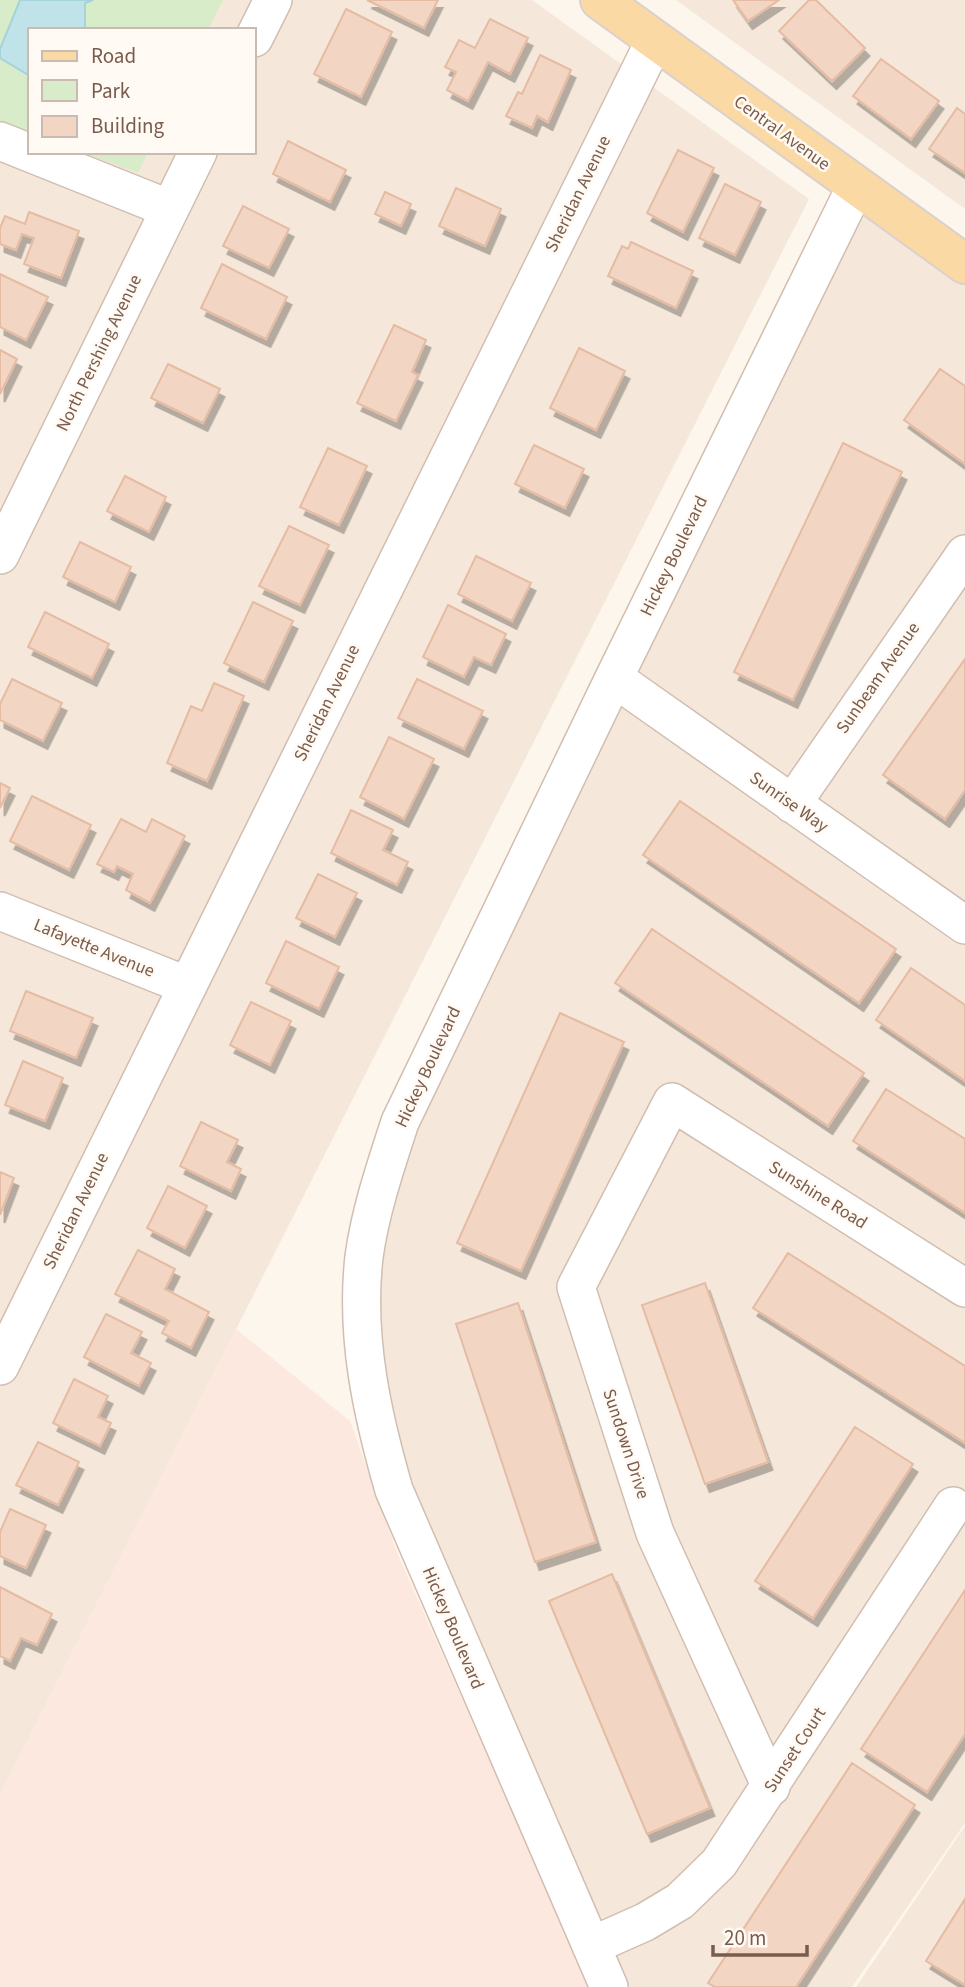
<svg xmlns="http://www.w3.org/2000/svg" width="965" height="1987" font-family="'Source Sans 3',sans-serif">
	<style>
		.residential { fill: #f5e8da; fill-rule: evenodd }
		.commercial { fill: #fde8e0 }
		.green { fill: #d8ecc9 }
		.water { fill: #bfe3e8; stroke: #a5d3da; stroke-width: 2 }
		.building { fill: #f3d5c3; stroke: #e6bba3; stroke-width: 2; filter: url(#shadow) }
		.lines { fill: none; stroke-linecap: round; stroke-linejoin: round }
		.minor-casing { stroke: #d1beb0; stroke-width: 40 }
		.major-casing { stroke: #dad1cd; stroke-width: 42 }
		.minor { stroke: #fff; stroke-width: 37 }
		.major { stroke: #fbd9a5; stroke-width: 38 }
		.labels { text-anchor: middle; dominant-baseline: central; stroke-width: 5; stroke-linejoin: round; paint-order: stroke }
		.street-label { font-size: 18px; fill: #7a5c4d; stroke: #fffaf3 }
	</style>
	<defs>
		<filter id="shadow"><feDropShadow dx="4.5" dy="8" stdDeviation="0" flood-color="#0004"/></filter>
	</defs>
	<rect width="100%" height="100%" fill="#fdf6ec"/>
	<path class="residential" d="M0,0h532l277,199 -809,1596zM30,30h224v122h-224z
		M676,0h289v209z
		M857,189l108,76v1558l-113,164h-239l-216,-500 -28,-230 37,-136z
		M965,1826v161h-109z"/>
	<path class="commercial" d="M236,1329l114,92 48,134 193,432h-591v-192z"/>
	<path class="green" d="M0,0h223l-15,30h-178v103l-30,-11z
		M81,152h67l-10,21z"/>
	<path class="water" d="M20,0h73l-8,3v27h-55v46l-30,-18v-9z"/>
	<path class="building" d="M367,0h71l-14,28z
		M733,0h46l-31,21z
		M809,0h7l49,48 -33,33 -53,-50z
		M346,9l46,23 -31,65 -47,-23z
		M490,19l38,19 -18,36 -22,-12 -20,39 -21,-11 9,-18 -11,-5 14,-27 16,8z
		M540,55l31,15 -23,52 -11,-6 -5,12 -26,-12 12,-24 4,2z
		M881,59l58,42 -28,38 -58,-43z
		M957,108l8,6v59l-36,-24z
		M288,141l58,29 -16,32 -57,-28z
		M678,150l36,18 -31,64 -36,-19z
		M725,184l36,18 -26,53 -36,-17z
		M456,188l45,21 -16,37 -46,-20z
		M385,192l26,12 -10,22 -26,-12z
		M243,206l46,23 -20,39 -46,-22z
		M29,212l50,19 -18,47 -37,-14 10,-26 -12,-4 -6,16 -16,-6v-16l5,-12 20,8z
		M631,242l62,29 -17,37 -68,-32 14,-30 6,3z
		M222,264l65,33 -21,42 -65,-31z
		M0,274l48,23 -22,43 -26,-13z
		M394,325l32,15 -14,32 6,3 -22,46 -39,-18z
		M579,348l46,23 -29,59 -46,-22z
		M0,350l17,9 -17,35z
		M168,364l52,25 -17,34 -52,-25z
		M940,369l25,17v78l-61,-44z
		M843,443l59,29 -109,228 -59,-28z
		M534,445l50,24 -19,39 -50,-24z
		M328,448l39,18 -28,59 -39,-18z
		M125,476l41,21 -17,35 -42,-21z
		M289,526l40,19 -29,60 -41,-19z
		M80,542l51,25 -16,35 -52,-25z
		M476,556l55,27 -19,38 -54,-27z
		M253,602l40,19 -29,61 -40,-19z
		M448,605l58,29 -15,31 -17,-8 -10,20 -41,-20z
		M45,612l64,32 -17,34 -64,-31z
		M965,659v131l-20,29 -62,-44z
		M12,679l50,24 -19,38 -43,-21v-16z
		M417,679l66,32 -19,38 -66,-31z
		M214,683l30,13 -37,85 -40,-18 24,-57 11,5z
		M389,737l45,22 -30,60 -44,-22z
		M0,783l10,5 -10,20z
		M32,796l59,29 -22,45 -59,-29z
		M680,801l216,148 -37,54 -216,-148z
		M351,810l42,20 -10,20 25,12 -11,23 -66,-32z
		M121,819l25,13 6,-13 33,17 -35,67 -24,-13 7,-16 -16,-8 -3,6 -17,-8z
		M318,874l39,19 -22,44 -39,-19z
		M652,929l212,144 -36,53 -213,-143z
		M286,941l53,26 -20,42 -53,-26z
		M911,968l54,37v76l-89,-61z
		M26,991l67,27 -17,40 -66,-27z
		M251,1002l40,19 -21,44 -40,-20z
		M560,1013l64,29 -103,229 -64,-28z
		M23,1061l40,17 -18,43 -40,-16z
		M886,1089l79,50v74l-112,-72z
		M201,1122l37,18 -11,22 14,7 -10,22 -51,-25z
		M0,1172l14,6 -14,37z
		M168,1186l39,20 -22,42 -38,-20z
		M138,1250l37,19 -10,20 44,23 -18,36 -29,-15 7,-12 -54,-27z
		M788,1253l177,113v77l-212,-135z
		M705,1283l63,179 -63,22 -63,-179z
		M518,1303l78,239 -61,20 -79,-238z
		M106,1314l36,18 -11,21 20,10 -12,23 -55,-29z
		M74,1379l34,17 -10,21 13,6 -11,23 -47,-23z
		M855,1427l58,37 -100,154 -58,-37z
		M38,1442l41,20 -21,43 -42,-20z
		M10,1509l36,16 -20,43 -26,-12v-24z
		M612,1574l98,234 -63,26 -98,-233z
		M0,1587l52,27 -15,31 -16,-7 -11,23 -10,-5z
		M965,1590v144l-38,58 -66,-43z
		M852,1763l63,42 -119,182h-81l-7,-4z
		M965,1899v86l-39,-24z"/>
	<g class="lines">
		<g class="minor-casing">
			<path id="minor" d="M254,38l19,-38
				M0,141l170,68
				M0,555l198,-403
				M614,678l351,247
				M792,804l173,-250
				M0,911l188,75
				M0,1366l655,-1326
				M771,1787l-116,-254 -79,-246 96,-185 293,186
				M591,1946l54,-24 35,-21 39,-38 234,-357
				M609,1987l-215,-497c-22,-76 -39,-153 -30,-233 6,-45 22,-92 36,-135l214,-444 242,-492"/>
		</g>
		<g class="major-casing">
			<path id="major" d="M600,0l365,264"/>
		</g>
		<use href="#minor" class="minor"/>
		<use href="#major" class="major"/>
	</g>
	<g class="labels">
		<g class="street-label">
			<text transform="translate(782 133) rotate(36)">Central Avenue</text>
			<text transform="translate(578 194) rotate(-64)">Sheridan Avenue</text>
			<text transform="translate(99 353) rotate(-64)">North Pershing Avenue</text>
			<text transform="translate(674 556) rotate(-64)">Hickey Boulevard</text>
			<text transform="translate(878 678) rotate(-55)">Sunbeam Avenue</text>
			<text transform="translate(327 703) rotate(-64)">Sheridan Avenue</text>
			<text transform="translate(789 802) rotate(35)">Sunrise Way</text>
			<text transform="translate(94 948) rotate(22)">Lafayette Avenue</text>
			<text transform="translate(428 1067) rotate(-65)">Hickey Boulevard</text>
			<text transform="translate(818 1195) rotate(32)">Sunshine Road</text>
			<text transform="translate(76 1211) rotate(-64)">Sheridan Avenue</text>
			<text transform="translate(626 1444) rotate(72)">Sundown Drive</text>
			<text transform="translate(453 1628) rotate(67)">Hickey Boulevard</text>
			<text transform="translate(795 1750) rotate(-57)">Sunset Court</text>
		</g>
	</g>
	<rect x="28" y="28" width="228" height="126" fill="#fffaf3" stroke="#cabbb1" stroke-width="2"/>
	<rect x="42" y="51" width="35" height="10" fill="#fbd9a5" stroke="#cabbb1" stroke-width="2"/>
	<text x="91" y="63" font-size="21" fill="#7a5c4d">Road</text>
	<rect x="42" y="80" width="35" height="21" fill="#d8ecc9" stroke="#cabbb1" stroke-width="2"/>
	<text x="91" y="98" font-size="21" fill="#7a5c4d">Park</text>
	<rect x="42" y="116" width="35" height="21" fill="#f3d5c3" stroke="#cabbb1" stroke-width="2"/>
	<text x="91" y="133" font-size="21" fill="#7a5c4d">Building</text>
	<path d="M713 1945v10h94v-10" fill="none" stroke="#7a5c4d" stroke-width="3.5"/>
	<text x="724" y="1945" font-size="21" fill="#7a5c4d" stroke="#fffaf3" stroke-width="5" paint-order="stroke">20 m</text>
</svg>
